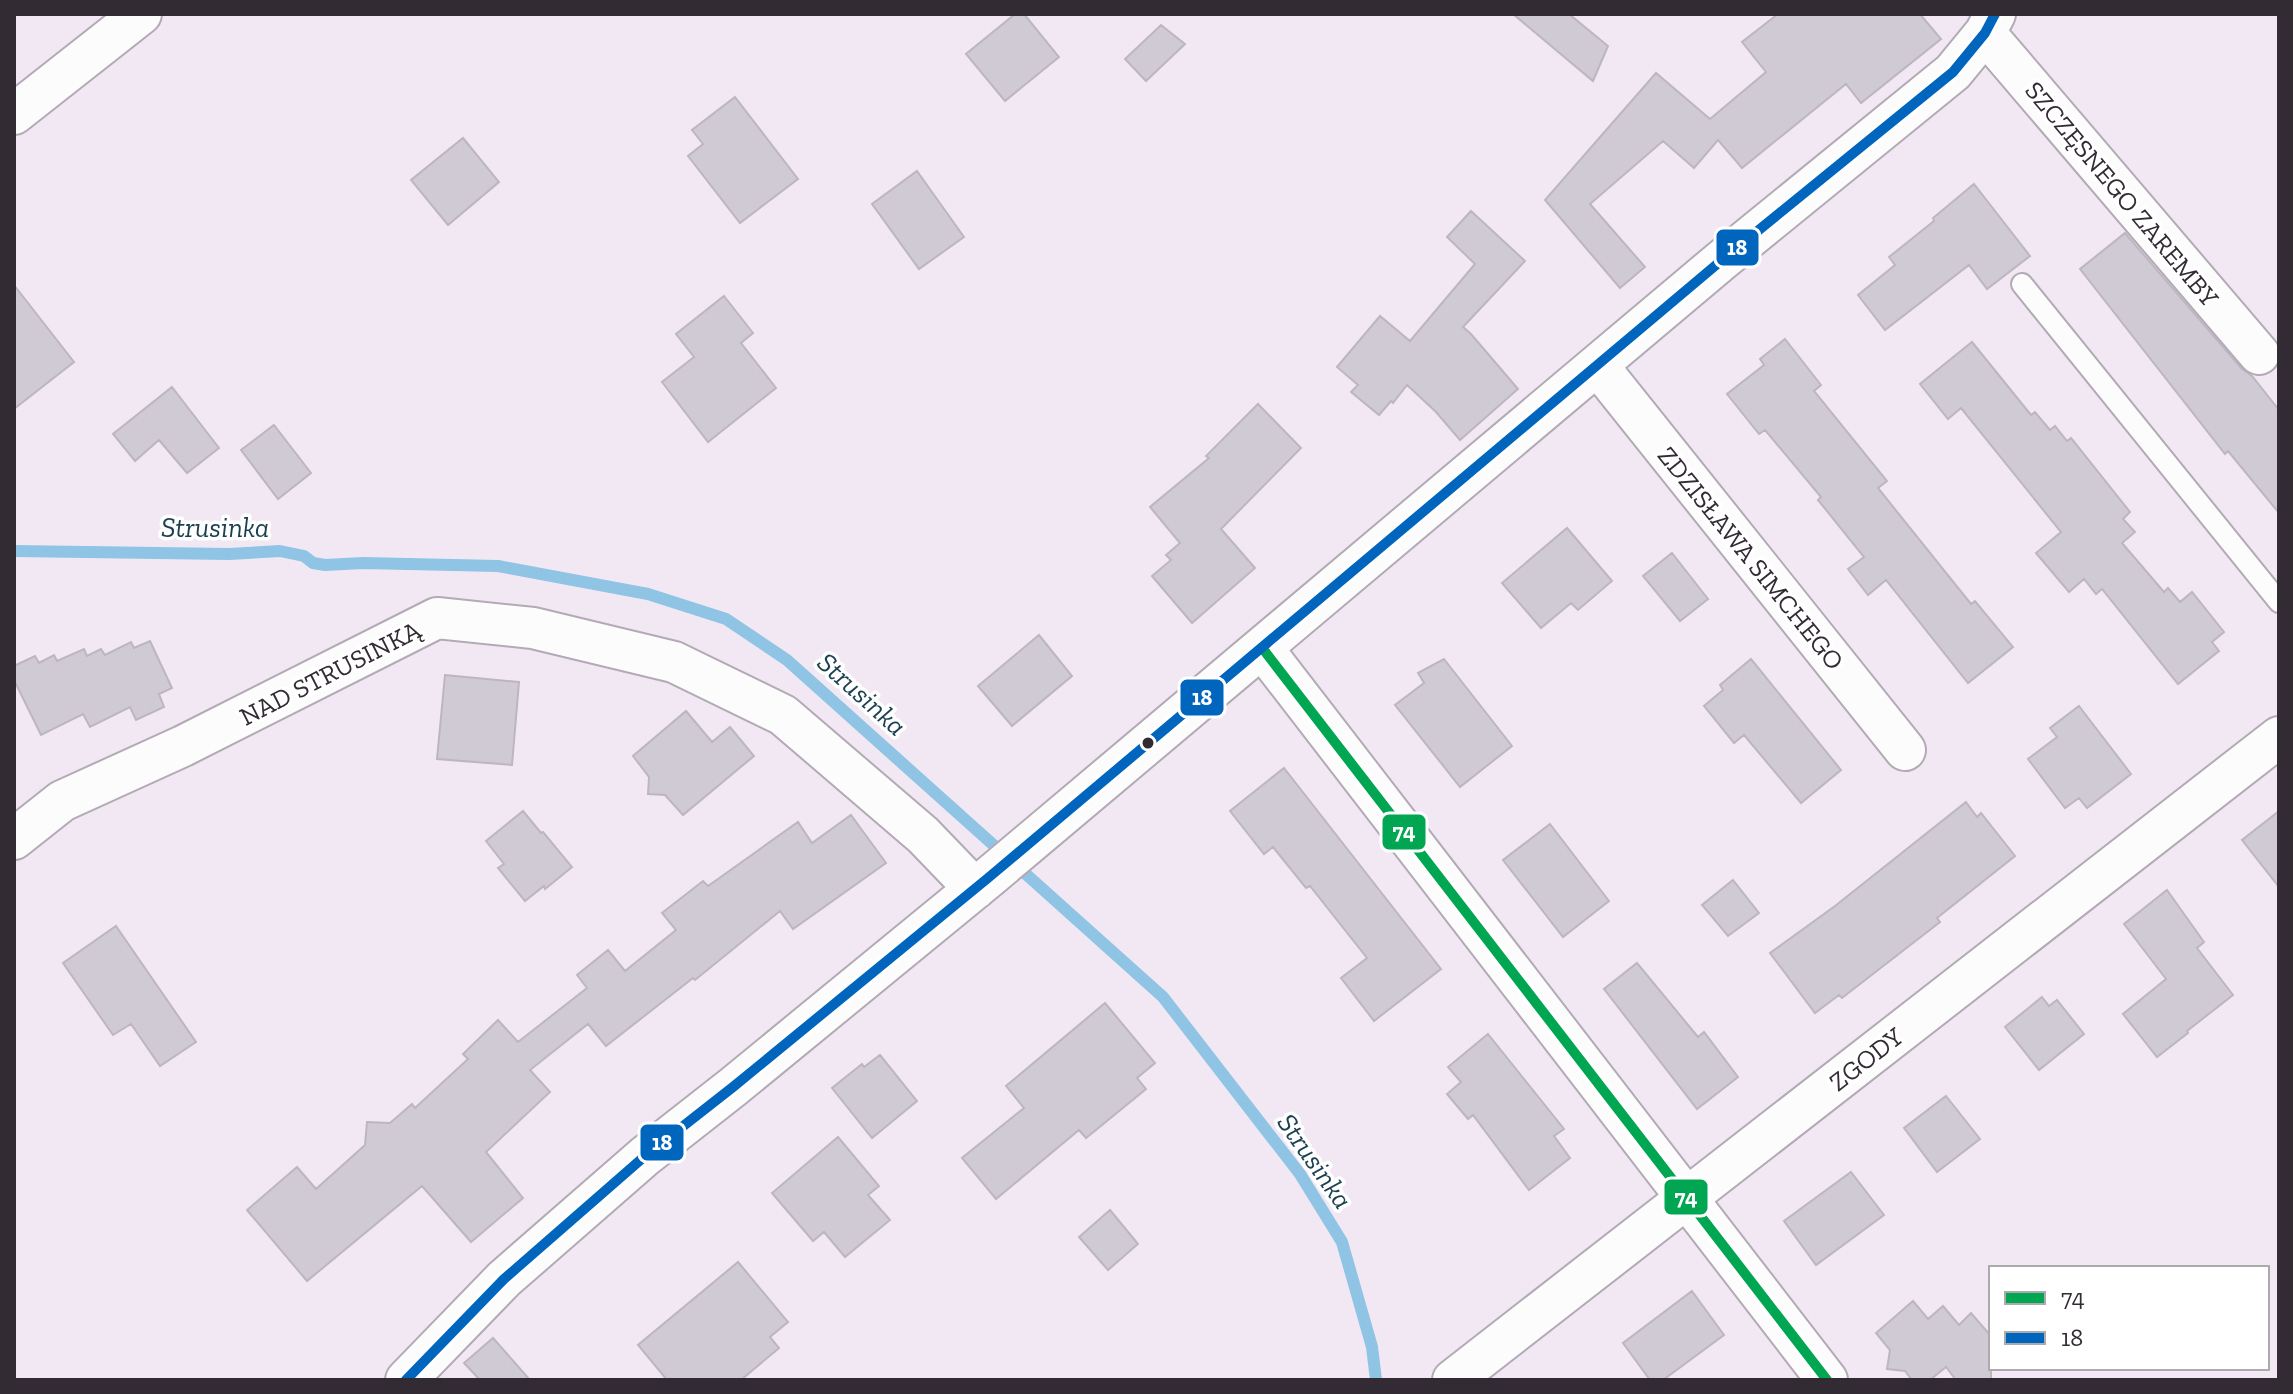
<svg xmlns="http://www.w3.org/2000/svg" width="2293" height="1394" font-family="'Zilla Slab',serif">
	<style>
		.lines { fill: none; stroke-linecap: round; stroke-linejoin: round }
		.stream { stroke: #8fc4e5; stroke-width: 12 }
		.building { fill: #d0cad5; stroke: #bdb6c1; stroke-width: 2 }
		.service-casing { stroke: #b2aab4; stroke-width: 24 }
		.minor-casing { stroke: #b2aab4; stroke-width: 44 }
		.service { stroke: #fdfcfd; stroke-width: 20 }
		.minor { stroke: #fdfcfd; stroke-width: 40 }
		.bus-1-casing { stroke: #fff; stroke-width: 16 }
		.bus-2-casing { stroke: #fff; stroke-width: 16 }
		.bus-1 { stroke: #00a651; stroke-width: 10 }
		.bus-2 { stroke: #0065bd; stroke-width: 10 }
		.bus-dot { fill: #322b34; stroke: #fff; stroke-width: 3 }
		.labels { text-anchor: middle; dominant-baseline: central; stroke-width: 7; stroke-linejoin: round; paint-order: stroke }
		.street-label { font-size: 26px; fill: #322b34; stroke: #fff }
		.water-label { font-size: 28px; font-style: italic; fill: #1c3f51; stroke: #fff }
		.line-badge { stroke: #fff; stroke-width: 3 }
		.badge-label { font-size: 22px; text-anchor: middle; font-weight: bold; fill: #fff }
	</style>
	<rect width="100%" height="100%" fill="#f2e8f4"/>
	<g class="lines">
		<path class="stream" d="M14,551l215,3 51,-3 24,5 9,7 12,2 38,-2 135,3 150,28 78,25 61,41 376,337 137,177 42,68 30,105 4,33"/>
	</g>
	<path class="building" d="M1015,14h9l35,43 -54,44 -39,-47z
		M1513,14h56l39,32 -15,35z
		M1778,14h142l21,25 -80,64 -15,-19 -104,84 -24,-28 -24,28 -31,-27 -73,63 55,63 -25,21 -75,-88 111,-127 54,46 56,-47 -24,-30z
		M1161,25l24,19 -39,37 -21,-22z
		M735,97l63,82 -58,44 -52,-67 15,-12 -11,-14z
		M463,138l36,44 -51,43 -37,-45z
		M917,171l47,66 -45,32 -47,-65z
		M1974,184l56,72 -43,33 -18,-24 -84,65 -27,-35 37,-30 -6,-8 45,-36 -1,-3z
		M1471,211l54,50 -62,66 8,7 47,55 -58,51 -24,-28 -29,-27 -14,18 -2,-2 -12,14 -28,-23 7,-7 -21,-18 43,-51 30,25 65,-77 -28,-27z
		M2125,233l117,136 10,7 27,34v103l-51,-62 -3,3 -145,-185z
		M14,285l60,77 -60,47z
		M724,296l29,37 -12,10 35,45 -68,54 -46,-60 32,-25 -18,-23z
		M1785,339l36,46 -7,6 73,90 -9,7 93,116 4,-3 38,46 -45,36 -82,-103 -18,15 -20,-26 16,-12 -46,-57 3,-3 -56,-67 -6,4 -32,-40 37,-29 -4,-6z
		M1972,342l59,73 4,-3 15,18 5,-4 12,15 4,-3 59,74 -7,7 12,13 -13,11 42,49 4,-4 12,14 12,-10 32,40 -12,10 7,9 -41,33 -76,-95 -6,5 -12,-15 -15,13 -33,-39 25,-21 -100,-124 -13,11 -28,-35z
		M172,387l47,61 -32,25 -28,-33 -24,21 -22,-27z
		M1258,404l43,44 -80,81 34,39 -63,55 -40,-47 19,-16 -5,-5 14,-12 -30,-36 59,-49 -3,-2z
		M274,425l37,48 -33,26 -37,-49z
		M1567,528l45,53 -34,29 -7,-7 -30,25 -39,-45z
		M1672,553l36,46 -28,22 -37,-45z
		M1039,635l33,41 -60,50 -34,-40z
		M150,641l22,47 -13,6 5,13 -28,13 -6,-13 -40,20 -7,-13 -42,21 -27,-55v-14l21,-10 4,7 15,-8 3,6 27,-12 3,7 14,-7 4,6 26,-13 3,6z
		M1444,659l68,87 -52,41 -65,-82 29,-22 -6,-10z
		M1751,659l90,111 -40,33 -57,-68 -10,8 -30,-37 19,-16 -3,-5z
		M445,675l74,7 -7,83 -75,-6z
		M2079,706l52,68 -44,34 -8,-10 -14,10 -37,-49 29,-22 -7,-9z
		M686,711l26,31 18,-15 24,29 -71,59 -18,-20 -17,-1 1,-17 -16,-21z
		M1284,768l157,201 -67,52 -33,-43 26,-20 -57,-72 -4,2 -33,-41 -9,7 -34,-43z
		M1966,802l11,15 4,-4 34,43 -78,62 3,4 -98,76 -3,-3 -24,18 -45,-60 65,-47z
		M523,811l18,22 2,-1 29,35 -27,22 -1,-3 -19,15 -27,-33 6,-4 -18,-23z
		M2279,811v76l-37,-47z
		M851,815l35,48 -93,66 -13,-18 -85,69 -2,-2 -87,68 -18,-22 -58,46 20,22 -64,60 37,46 -52,44 -49,-56 -115,95 -60,-71 50,-43 19,22 49,-44 2,-23 23,1 22,-19 3,4 53,-49 -5,-5 35,-34 20,22 69,-54 -10,-13 31,-25 17,21 51,-41 -14,-17 41,-32 5,5 90,-64 14,21z
		M1550,824l59,77 -46,36 -60,-77z
		M1733,880l26,33 -31,23 -26,-31z
		M2167,890l37,52 -7,6 36,47 -46,36 1,2 -31,24 -34,-43 43,-35 -42,-55z
		M116,926l80,116 -36,24 -29,-42 -18,11 -50,-72z
		M1637,963l61,74 6,-5 34,45 -41,32 -93,-120z
		M2042,997l7,9 8,-6 27,34 -45,36 -34,-43z
		M1105,1003l50,60 -18,15 9,11 -60,49 -7,-8 -83,69 -34,-41 62,-50 -18,-22z
		M1488,1034l76,95 -10,7 16,22 -41,32 -56,-75 -5,4 -21,-25 14,-12 -13,-15z
		M880,1055l37,46 -45,37 -40,-50 30,-24 2,3z
		M1946,1096l34,43 -43,33 -33,-44z
		M838,1137l41,49 -11,9 22,25 -45,37 -21,-25 -11,9 -41,-48z
		M1851,1172l33,43 -68,50 -32,-44z
		M1110,1210l28,34 -30,26 -29,-33z
		M738,1262l50,60 -18,15 9,11 -38,32h-74l-29,-35z
		M1692,1291l32,44 -61,45h-13l-27,-37z
		M1913,1301l15,18 15,-13 16,19 12,-12 20,23v44h-35l-10,-13 -16,13h-18l-7,-9 -18,-2 3,-19 -14,-17z
		M493,1338l37,42h-50l-16,-17z"/>
	<g class="lines">
		<g class="service-casing">
			<path id="service" d="M2022,284l257,318"/>
		</g>
		<g class="minor-casing">
			<path id="minor" d="M1985,33l274,321
				M14,114l127,-100
				M1598,366l307,384
				M1263,649l564,731
				M14,839l48,-38 121,-55 254,-128 96,10 141,34 109,53 140,120 52,54
				M406,1380l98,-101 141,-123 88,-69 255,-209 734,-618 231,-188 32,-39 10,-19
				M1453,1380l826,-643"/>
		</g>
		<use href="#service" class="service"/>
		<use href="#minor" class="minor"/>
		<g class="bus-1-casing">
			<path id="bus-1" d="M1263,649l564,731"/>
		</g>
		<g class="bus-2-casing">
			<path id="bus-2" d="M406,1380l98,-101 141,-123 88,-69 255,-209 734,-618 231,-188 32,-39 10,-19"/>
		</g>
		<use href="#bus-1" class="bus-1"/>
		<use href="#bus-2" class="bus-2"/>
	</g>
	<circle class="bus-dot" cx="1148" cy="743" r="7"/>
	<g class="labels">
		<g class="street-label">
			<text transform="translate(2122 194) rotate(50)">SZCZĘSNEGO ZAREMBY</text>
			<text transform="translate(1751 558) rotate(51)">ZDZISŁAWA SIMCHEGO</text>
			<text transform="translate(330 673) rotate(-27)">NAD STRUSINKĄ</text>
			<text transform="translate(1866 1059) rotate(-38)">ZGODY</text>
		</g>
		<g class="water-label">
			<text x="215" y="527">Strusinka</text>
			<text transform="translate(862 694) rotate(42)">Strusinka</text>
			<text transform="translate(1315 1161) rotate(55)">Strusinka</text>
		</g>
	</g>
	<g class="line-badge">
		<rect x="1715" y="228" width="45" height="39" rx="8" fill="#0065bd"/>
		<rect x="1179" y="678" width="46" height="39" rx="8" fill="#0065bd"/>
		<rect x="1381" y="813" width="46" height="38" rx="8" fill="#00a651"/>
		<rect x="639" y="1123" width="46" height="39" rx="8" fill="#0065bd"/>
		<rect x="1663" y="1178" width="46" height="38" rx="8" fill="#00a651"/>
	</g>
	<g class="badge-label">
		<text x="1737" y="255">18</text>
		<text x="1202" y="705">18</text>
		<text x="1404" y="839">74</text>
		<text x="662" y="1150">18</text>
		<text x="1686" y="1205">74</text>
	</g>
	<rect width="2293" height="1394" fill="none" stroke="#322b34" stroke-width="32"/>
	<rect x="1989" y="1266" width="280" height="104" fill="#ffffff" stroke="#adaaae" stroke-width="2"/>
	<rect x="2005" y="1292" width="40" height="12" fill="#00a651" stroke="#adaaae" stroke-width="2"/>
	<text x="2061" y="1306" font-size="24" fill="#322b34">74</text>
	<rect x="2005" y="1332" width="40" height="12" fill="#0065bd" stroke="#adaaae" stroke-width="2"/>
	<text x="2061" y="1346" font-size="24" fill="#322b34">18</text>
</svg>
